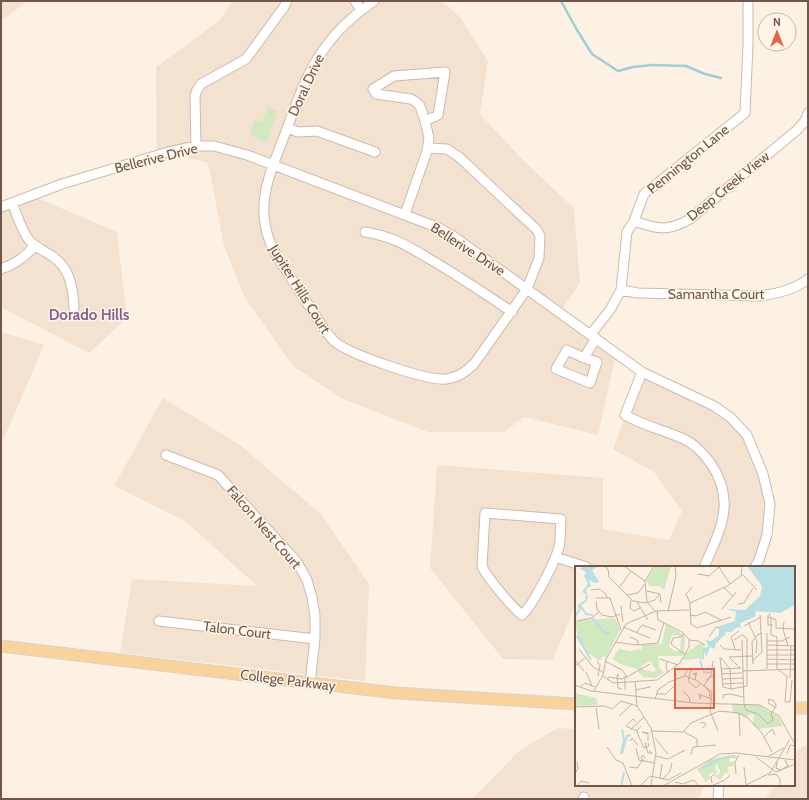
<svg xmlns="http://www.w3.org/2000/svg" width="809" height="800" font-family="Cabin,sans-serif">
	<style>
		.residential { fill: #f3e2d0 }
		.green { fill: #d2e8c1 }
		.lines { fill: none; stroke-linecap: round; stroke-linejoin: round }
		.stream { stroke: #9dcfd6; stroke-width: 2.5 }
		.minor-casing { stroke: #cebaac; stroke-width: 11 }
		.major-casing { stroke: #dad3d0; stroke-width: 13 }
		.minor { stroke: #fff; stroke-width: 9 }
		.major { stroke: #f9d39b; stroke-width: 11 }
		.labels { text-anchor: middle; dominant-baseline: central; stroke-width: 3; stroke-linejoin: round; paint-order: stroke }
		.street-label { font-size: 14px; fill: #725649; stroke: #fff5e7 }
		.neighbourhood-label { font-size: 15px; font-weight: bold; fill: #836596; stroke: #fff5e7 }
		.inset-river { fill: none; stroke: #b7dfe4; stroke-width: 2 }
		.inset-road { fill: none; stroke: #c5b3a5; stroke-width: 1 }
		.view { fill: #e36649; fill-opacity: 0.15; stroke: #e36649; stroke-width: 2 }
		.inset-edge { fill: none; stroke: #725649; stroke-width: 2 }
	</style>
	<rect width="100%" height="100%" fill="#fcf1e2"/>
	<path class="residential" d="M1,1h27l-27,20z
		M233,1h208l19,16 28,44 -8,53 44,47 50,47 6,75 -22,32 57,43 -17,77 -74,-18 -20,15h-76l-87,-34 -48,-32 -48,-68 -21,-52 -16,-83 -30,-8 -21,5 -1,-93 63,-46z
		M37,198l80,34 10,86 -38,35 -88,-46v-95z
		M1,332l43,13 -40,93 -3,2z
		M642,372l72,34 29,25 27,73 -15,63h-179v37l-23,56 -50,-1 -73,-91 7,-103 166,13v51l66,11 13,-29 -28,-39 -41,-23z
		M163,398l77,47 81,69 48,70 -4,97 -245,-28 12,-74 125,7 -72,-65 -71,-35z
		M558,728l18,1v56h128l-5,14h-227l48,-49z
		M808,744v55h-43l10,-14h19v-30l3,-5z"/>
	<path class="green" d="M268,107l9,4 -10,31 -18,-8 6,-14 7,2z"/>
	<g class="lines">
		<path class="stream" d="M561,1l16,29 15,24 26,17 15,-4 19,-2 34,1 19,8 16,4"/>
		<g class="minor-casing">
			<path id="minor" d="M355,1l6,9
				M374,1c-19,13 -37,29 -50,48 -19,26 -28,56 -39,85 -10,27 -23,53 -21,82 1,15 6,29 14,42 11,17 22,34 33,51 7,11 14,23 23,32 14,13 93,40 112,38 12,-1 20,-7 28,-15l53,-75 12,-31 1,-22 -3,-6 -78,-73 -12,-8 -19,-1
				M287,128l11,4 19,-1 58,21
				M196,146l-1,-50 2,-6 4,-6 45,-25 38,-52 3,-6
				M12,203c5,11 9,27 17,37 6,7 15,11 23,16 18,12 21,31 22,52
				M1,207l61,-23 106,-32 28,-6h18l33,9 192,73 14,8 189,136 72,34 16,11 17,18 16,39 7,30 -3,31 -8,25 -4,7
				M405,214l22,-63 2,-13 -4,-17 -5,-15 -4,-4 -5,-3 -35,-5 -3,-5 21,-13 51,-4 -7,43 -13,6
				M634,221c23,8 34,11 56,-2l107,-89 8,-9 3,-8
				M365,232c26,4 41,13 63,26 29,17 56,35 84,54
				M1,269c14,-5 25,-12 34,-24
				M621,290l17,3 121,3c17,-2 35,-6 49,-17
				M591,334l19,-24 11,-20 6,-58 7,-11 10,-27 101,-81 3,-68v-44
				M584,358l13,4 -7,21 -34,-14 11,-19 17,8 12,-20
				M642,372l-17,43c19,11 39,15 59,24 11,5 18,13 25,22 28,39 12,68 -5,106
				M166,455l52,20 79,87 10,18 5,17 3,19v23l-5,44
				M485,513l76,6c-1,9 0,19 -2,28 -3,13 -27,60 -37,68 -13,-11 -31,-33 -40,-48z
				M556,557l30,10
				M159,621l156,18
				M583,799l1,-2
				M718,799l1,-14"/>
		</g>
		<g class="major-casing">
			<path id="major" d="M1,646l395,47 180,11
				M794,708h14"/>
		</g>
		<use href="#minor" class="minor"/>
		<use href="#major" class="major"/>
	</g>
	<g class="labels">
		<g class="street-label">
			<text transform="translate(306 85) rotate(-65)">Doral Drive</text>
			<text transform="translate(156 158) rotate(-14)">Bellerive Drive</text>
			<text transform="translate(688 159) rotate(-39)">Pennington Lane</text>
			<text transform="translate(728 186) rotate(-39)">Deep Creek View</text>
			<text transform="translate(468 249) rotate(33)">Bellerive Drive</text>
			<text transform="translate(300 289) rotate(58)">Jupiter Hills Court</text>
			<text x="716" y="294">Samantha Court</text>
			<text transform="translate(264 527) rotate(49)">Falcon Nest Court</text>
			<text transform="translate(237 630) rotate(7)">Talon Court</text>
			<text transform="translate(288 680) rotate(7)">College Parkway</text>
		</g>
		<g class="neighbourhood-label">
			<text x="89" y="315">Dorado Hills</text>
		</g>
	</g>
	<g transform="translate(575 566)">
		<rect width="220" height="220" fill="#fcf1e2"/>
		<path d="M80,0h16l-7,24 -5,-4h-9l-4,-5zM40,52l5,12 -14,27 -3,-1 -3,5 -12,-8 -10,-13 -3,-19zM91,58l19,12 -1,18 16,-11 4,1 1,5 -4,9 -15,2 -3,-1 1,-5 -2,2h-24l1,11 5,6 -9,5 -11,-1 -6,-5 1,-2 -21,-7 -5,-5 6,-9 12,2 11,-2 -1,-5h21zM97,69l9,1 -1,15h-6l-5,-5zM75,95l6,9 -2,2 -13,-3v-3zM0,127l21,5 2,7 -15,1v3l-2,-4 -5,1zM157,138l27,1 19,12 5,9 -25,3 -5,-4 1,-10 -5,-1 -1,3 -15,-4zM155,189l7,1 -2,3 -5,-2 -1,5h6l-1,4 -7,1 2,7 -3,-2 -6,8 -6,-5 6,-1v-5h-3l2,-5 -4,2 1,5 -8,4 2,3 -4,4 -9,-13 15,-10z" fill="#d2e8c1" fill-rule="evenodd"/>
		<path d="M13,0l9,1 -5,3 7,12 -3,1 -7,-3 2,6 -5,3 1,6 -5,-3 6,-8 -4,-8 2,-4 -7,-4zM172,0h48v39l-15,8 -24,-2 -1,6 -15,6 1,5 -4,-1 -6,5h-6l1,3h-2l-9,10v4l-5,-2 -4,10 -2,-6v8l-7,1 5,-2 1,-9 6,-3 -4,-6 6,1 8,-6v-9l16,-5 1,-9 -9,-3 18,1 15,-14 2,-10z" fill="#b7dfe4"/>
		<path class="inset-river" d="M5,39l6,9 7,1M0,51l5,-8 -1,-4 7,-4 1,-6M18,52l9,13 9,3M2,70l14,24M125,95l4,11 6,1M47,187l5,-17 4,-1M46,188l3,-14 -2,-11M127,202l17,-9 16,-3M46,220l3,-14"/>
		<path class="inset-road" d="M29,0l4,3 1,8 24,24 13,2 9,-3 5,-6M49,0l21,15 2,21 8,9M144,1l11,17M123,8l11,2 10,-9M167,8l15,16M70,15l9,-15M44,22l12,-17M149,22l9,8M16,24l8,-1 7,5 1,4M72,25l13,3 1,9M52,29l11,-2 7,-9M21,32h14l11,32M56,34l-1,8 4,3 6,-3M21,35l1,8 5,6 10,2 8,-3M62,36l11,18M115,37l37,-17 14,-10 1,-10M115,37l1,21 6,4 34,-11M115,37l-4,-9 6,-7M163,38l6,-1 9,-15M46,40l2,16M147,43l14,-17M93,45l8,-35 -1,-10M195,47l-1,4 7,3v8l19,1M115,49l6,1 9,-4 16,8M193,49v10h5M196,51v18l6,2v32M2,55l15,-3 7,-6M173,56l9,19 -1,12M209,56l-1,7 5,17M169,60l17,-9M48,61l27,11M61,67l6,-8 14,5M192,67v36M55,71l7,3 2,5M134,71l7,-10 3,1M114,74l9,1 7,4M167,74l2,64M192,75h15l8,-4M40,76l21,3 22,-2 6,-21M145,79l4,4 17,1M192,79l28,1M4,83l14,18 11,6M160,83l-4,-12 8,-6M192,84h28M109,88l-13,-10 2,-6 7,-1 4,-3M192,89h28M145,91l3,30 8,2 16,-3v-48l-5,-3 -8,5M146,92l9,11 1,20M85,93l18,6M192,93l28,1M0,94l9,11M22,95l3,4 -2,11M30,95l17,9 5,7M92,95l-1,7 2,5M177,95l10,-9 -2,-37M178,98l-1,-22 5,-7 5,-2M192,98h28M0,100l10,-8M120,102l-5,4 -2,9 8,7 5,-5M165,102l-11,-11 23,-1M146,103l20,-1M202,103l11,8M167,105l53,-2M11,106l6,14M146,108l21,-1M42,109h2l-2,1 1,12 4,1M28,110l10,7 44,-3 23,-17 9,-16v-8l-7,-7 -24,-12 -1,-9M109,110l5,-8 4,2M212,110l-2,26h5l2,-22M215,112l1,-32M147,113l21,-1M32,114l2,-3 13,2 4,-3M120,114l1,-5 -3,-1 4,-1 -1,2M131,114l8,-5v-8M60,115l2,25 14,22 5,25 -5,32M147,118l21,-1M0,119l16,6 103,12 66,2 19,11 16,28M6,120l4,-3 10,4M129,120l7,-11 2,-14M131,121l4,6 -1,5M50,124v-12l25,-14M61,124l14,-3v-1l-2,2M19,125l9,-16 3,-16 20,-35 30,-13 33,-1M108,125l6,6 1,6M81,128h10l8,-8M127,130l-2,3 -1,-5 12,5M80,133l3,-9 11,-8 16,-6 11,4 16,12 -2,19 8,20M148,133v-4l7,-1 13,3M169,138l2,6 12,4 10,10 5,-4 -2,-7 3,-3 1,-3h1v-2l-2,-4 -5,-2 -1,4 7,4M0,141l30,-1 7,3 9,-8 16,5M21,142l3,21M164,147l1,23M44,150l12,-11M61,156l-3,-3 -7,7 11,5M125,157l4,-1 2,3 -4,3M66,160l-4,5 2,6 5,11 5,-2 -1,-3M55,164l14,-13M77,165l31,1 8,-9 28,-12 20,2 10,6 13,14 10,19M109,166l13,7v7M73,168l-6,-2 6,1v8M189,171l8,-8 3,6M80,172l13,16M55,175l2,-3 6,7M70,176l3,11h4l-3,-2M32,181l9,13 7,3 9,23M61,182l3,12 16,3M116,188l2,-7 23,-2M212,188l3,-9 5,1M81,190l12,3 17,-9M194,190l15,-8M181,191l20,15 19,-8M69,196l-3,-5 2,-2 2,4M202,196l-1,6 5,2 7,-4 -3,-6M54,201l8,1 5,-7M169,201l2,17M0,207l3,-4 -1,-7M161,208l-1,-12 4,-7M193,209l8,-1 4,5v7M85,212l2,-14M88,213l7,-8 2,-8M100,216l8,2 11,-4 5,6M137,217l-1,-6 6,-6M2,220l4,-5 8,2M65,220l10,-10 18,4 13,-7M88,220l57,-32 16,-1 59,7M136,220l14,-6 5,-5M169,220l26,-13 20,-34"/>
		<path class="view" d="M100,103h39v39h-39z"/>
		<rect width="220" height="220" class="inset-edge"/>
	</g>
	<rect width="809" height="800" fill="none" stroke="#725649" stroke-width="4"/>
	<g transform="translate(777 32)"><circle r="19" fill="#fff5e7" stroke="#c7b5a8"/>
	<path d="M0-3L7 15L0 10L-7 15Z" fill="#e36649"/>
	<text y="-6" font-size="11" font-weight="bold" text-anchor="middle" fill="#725649">N</text>
	</g>
</svg>
